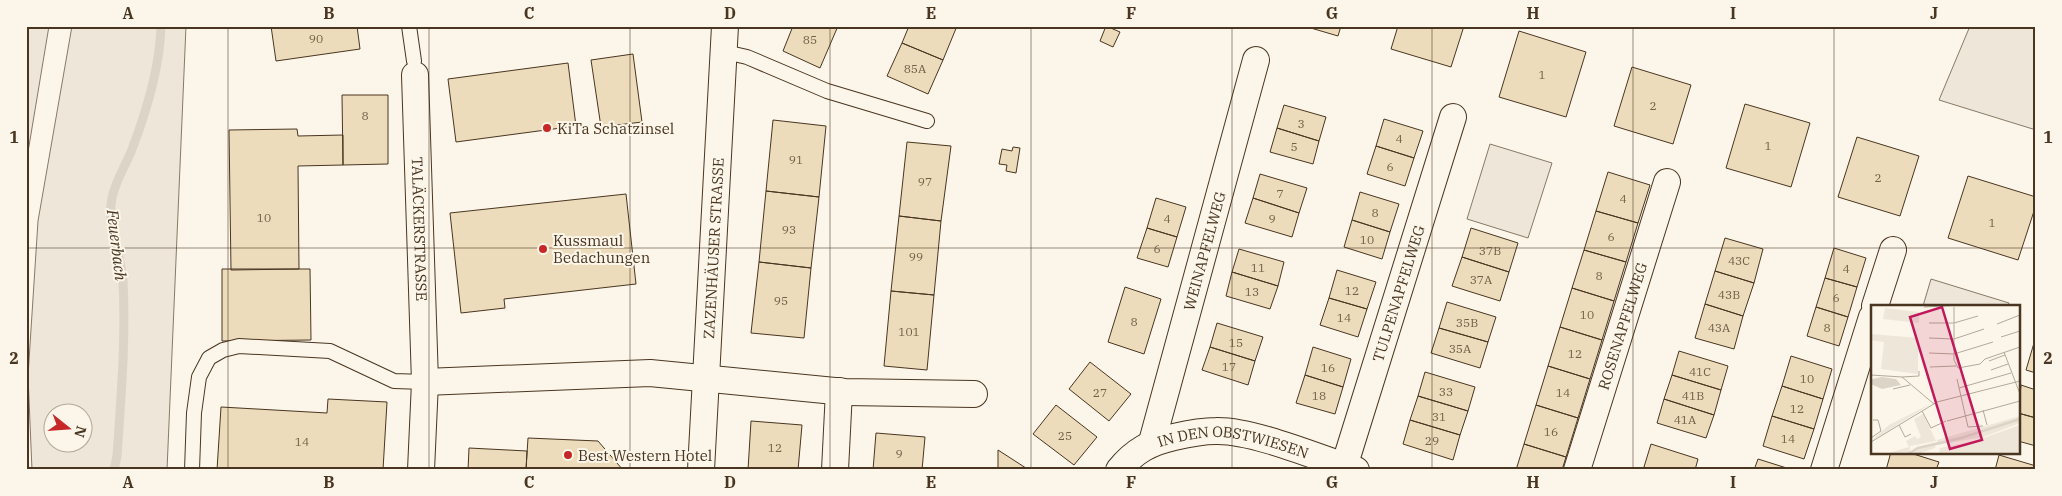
<svg xmlns="http://www.w3.org/2000/svg" width="2062" height="496" font-family="'IBM Plex Serif',serif">
	<style>
		.green { fill: #ede6d9; stroke: #887966; fill-rule: evenodd }
		.lines { fill: none; stroke-linecap: round; stroke-linejoin: round }
		.stream { stroke: #dcd4c6; stroke-width: 9 }
		.building { fill: #ecdcbc; stroke: #4a3520 }
		.lane-casing { stroke: #4a3520; stroke-width: 16 }
		.street-casing { stroke: #4a3520; stroke-width: 28 }
		.lane { stroke: #fbf6e9; stroke-width: 14 }
		.street { stroke: #fbf6e9; stroke-width: 26 }
		.grid { fill: none; stroke: #4a3520; stroke-width: 1; stroke-opacity: 0.55 }
		.poi-dot { fill: #c62828; stroke: #fbf6e9; stroke-width: 2 }
		.labels { text-anchor: middle; dominant-baseline: central; stroke-width: 4; stroke-linejoin: round; paint-order: stroke }
		.number-label { font-size: 12px; fill: #725f47 }
		.poi-label { font-size: 15px; fill: #4a3520; stroke: #fbf6e9; text-anchor: start }
		.street-label { font-size: 15px; fill: #4a3520; stroke: #fbf6e9 }
		.water-label { font-size: 16px; font-style: italic; fill: #4a3520; stroke: #fbf6e9 }
		.inset-river { fill: none; stroke: #dcd4c6; stroke-width: 2.5 }
		.inset-road { fill: none; stroke: #b4a999; stroke-width: 1 }
		.view { fill: #c2185b; fill-opacity: 0.15; stroke: #c2185b; stroke-width: 2.5 }
		.inset-edge { fill: none; stroke: #4a3520; stroke-width: 2.5 }
		.neatline { fill: none; stroke: #4a3520; stroke-width: 2 }
		.grid-label { font-size: 16px; text-anchor: middle; font-weight: bold; fill: #4a3520 }
	</style>
	<rect width="100%" height="100%" fill="#fbf6e9"/>
	<path class="green" d="M26,26h23l-23,138z
		M72,26h114l-19,444h-135l-4,-94 10,-155zM52,414h30v30h-30z
		M1970,26h66v104l-97,-30z
		M1490,144l62,19 -24,75 -61,-19z
		M1931,279l78,24 -1,3h-85z"/>
	<g class="lines">
		<path class="stream" d="M114,470l3,-14c4,-59 9,-117 6,-175 -2,-28 -17,-56 -11,-83 3,-16 13,-32 19,-46 15,-39 29,-84 30,-126"/>
	</g>
	<path class="building" d="M271,26h86l3,23 -84,12z
		M793,26h45l-18,42 -37,-17z
		M909,26h48l-14,34 -41,-17z
		M1106,26l14,6 -7,15 -13,-6z
		M1304,26h37l-3,10z
		M1398,26h66l-13,41 -60,-18z
		M1519,31l67,21 -20,65 -67,-20z
		M902,43l41,17 -15,34 -41,-18z
		M633,54l9,68 -41,5 -10,-67z
		M568,63l8,63 -120,16 -8,-63z
		M1632,67l59,18 -18,59 -59,-18z
		M342,95h46v69l-45,1z
		M1745,104l65,19 -19,64 -65,-19z
		M1284,105l42,12 -7,24 -42,-13z
		M1384,119l39,12 -9,27 -38,-12z
		M773,120l53,6 -7,71 -53,-6z
		M1277,128l42,13 -6,23 -43,-12z
		M297,129l1,7 45,-1v30l-45,1 1,103 -68,1 -2,-140z
		M1857,137l62,19 -19,60 -62,-19z
		M907,142l44,4 -10,75 -42,-5z
		M1376,146l38,12 -9,28 -38,-12z
		M1013,147l7,1 -4,25 -10,-2 1,-6 -8,-1 3,-15 10,2z
		M1608,172l42,13 -12,38 -42,-12z
		M1260,174l47,14 -8,25 -46,-15z
		M1968,176l68,21v8l-18,55 -70,-22z
		M766,191l53,6 -8,71 -52,-6z
		M1360,192l39,12 -9,28 -38,-12z
		M626,194l10,90 -132,15 1,9 -44,5 -11,-100z
		M1156,198l30,9 -9,30 -30,-9z
		M1253,198l46,15 -7,24 -47,-14z
		M1596,211l42,12 -12,39 -42,-12z
		M899,216l42,5 -7,74 -43,-4z
		M1352,220l38,12 -8,27 -38,-12z
		M1147,228l30,9 -9,30 -31,-9z
		M1471,228l47,15 -9,29 -47,-15z
		M1725,238l38,11 -9,34 -39,-12z
		M1834,248l32,10 -9,29 -32,-9z
		M1239,249l45,13 -6,24 -46,-14z
		M1584,250l42,12 -12,39 -42,-13z
		M1462,257l47,15 -9,29 -48,-15z
		M759,262l52,6 -7,70 -53,-5z
		M222,269h88l1,71 -89,1z
		M1337,270l39,12 -9,27 -38,-11z
		M1715,271l39,12 -11,33 -38,-12z
		M1232,272l46,14 -8,23 -44,-13z
		M1825,278l32,9 -9,30 -32,-10z
		M1125,287l36,12 -17,55 -36,-12z
		M1572,288l42,13 -12,39 -42,-13z
		M891,291l43,4 -7,75 -43,-4z
		M1329,298l38,11 -9,28 -38,-12z
		M1447,302l49,15 -8,25 -49,-14z
		M1705,304l38,12 -9,33 -39,-11z
		M1816,307l32,10 -9,29 -32,-10z
		M1217,323l46,14 -8,24 -45,-14z
		M1560,327l42,13 -12,39 -42,-13z
		M1439,328l49,14 -8,26 -49,-15z
		M2034,343h2v30l-10,-3z
		M1210,347l45,14 -7,24 -46,-15z
		M1313,347l38,12 -8,28 -38,-12z
		M1679,351l49,15 -7,24 -49,-15z
		M1791,356l41,13 -9,30 -41,-13z
		M1090,362l41,32 -22,27 -40,-32z
		M1548,366l42,13 -12,39 -42,-13z
		M1425,372l50,15 -7,24 -50,-15z
		M1305,375l38,12 -8,27 -39,-11z
		M1672,375l49,15 -7,25 -50,-16z
		M2021,385l15,5v28l-18,-5z
		M1782,386l41,13 -9,30 -42,-13z
		M1418,396l50,15 -8,24 -50,-15z
		M328,399l59,3 -4,68h-166l4,-63 106,6z
		M1664,399l50,16 -8,23 -49,-15z
		M1056,405l41,32 -23,28 -41,-31z
		M1536,405l42,13 -12,39 -42,-13z
		M2018,413l18,5v28l-18,-5z
		M1772,416l42,13 -10,30 -41,-13z
		M1410,420l50,15 -7,25 -50,-16z
		M751,421l51,4 -4,45h-50z
		M876,433l49,4 -3,33h-49z
		M528,438l70,3 25,29h-97z
		M1524,444l42,13 -4,13h-46z
		M1651,444l47,15 -3,11h-43l-8,-3z
		M469,448l58,3 -1,19h-58z
		M998,450l31,20h-31z
		M1891,452h16l32,10 -3,8h-50z
		M1999,455l37,11v4h-41z
		M1758,459l35,11h-39z"/>
	<g class="lines">
		<g class="lane-casing">
			<path id="lane" d="M409,26l5,35
				M725,52l22,5 80,34 100,30
				M192,470l2,-57 5,-36 10,-19 14,-8 16,-4 91,5 64,30 31,1"/>
		</g>
		<g class="street-casing">
			<g id="street">
				<path id="s1" d="M415,75l10,307 -4,88"/>
				<path d="M1875,306l18,-56"/>
				<path d="M425,382l225,-9 195,19 129,2"/>
				<path id="s2" d="M1152,442l104,-382"/>
				<path id="s3" d="M701,470l24,-444"/>
				<path d="M835,470l4,-79"/>
				<path id="s4" d="M1119,470c15,-19 32,-28 55,-33 13,-3 27,-6 42,-6 37,-1 103,27 140,39"/>
				<path id="s5" d="M1343,470l110,-353"/>
				<path id="s6" d="M1577,470l90,-288"/>
				<path d="M1824,470l48,-153"/>
			</g>
		</g>
		<use href="#lane" class="lane"/>
		<use href="#street" class="street"/>
	</g>
	<path class="grid" d="M228,26v444M429,26v444M630,26v444M830,26v444M1031,26v444M1232,26v444M1432,26v444M1633,26v444M1834,26v444M26,248h2010"/>
	<g class="poi-dot">
		<circle cx="547" cy="128" r="5"/>
		<circle cx="543" cy="249" r="5"/>
		<circle cx="568" cy="455" r="5"/>
	</g>
	<g class="labels">
		<g class="number-label">
			<text x="316" y="38">90</text>
			<text x="810" y="39">85</text>
			<text x="915" y="68">85A</text>
			<text x="1542" y="74">1</text>
			<text x="1653" y="105">2</text>
			<text x="365" y="115">8</text>
			<text x="1301" y="123">3</text>
			<text x="1399" y="138">4</text>
			<text x="1768" y="145">1</text>
			<text x="1294" y="146">5</text>
			<text x="796" y="159">91</text>
			<text x="1390" y="166">6</text>
			<text x="1878" y="177">2</text>
			<text x="925" y="181">97</text>
			<text x="1280" y="193">7</text>
			<text x="1623" y="198">4</text>
			<text x="1375" y="212">8</text>
			<text x="264" y="217">10</text>
			<text x="1167" y="218">4</text>
			<text x="1272" y="218">9</text>
			<text x="1992" y="222">1</text>
			<text x="789" y="229">93</text>
			<text x="1611" y="236">6</text>
			<text x="1367" y="239">10</text>
			<text x="1157" y="248">6</text>
			<text x="1490" y="250">37B</text>
			<text x="916" y="256">99</text>
			<text x="1739" y="260">43C</text>
			<text x="1258" y="267">11</text>
			<text x="1846" y="268">4</text>
			<text x="1599" y="275">8</text>
			<text x="1481" y="279">37A</text>
			<text x="1352" y="290">12</text>
			<text x="1252" y="291">13</text>
			<text x="1729" y="294">43B</text>
			<text x="1836" y="297">6</text>
			<text x="781" y="300">95</text>
			<text x="1587" y="314">10</text>
			<text x="1344" y="317">14</text>
			<text x="1134" y="321">8</text>
			<text x="1467" y="322">35B</text>
			<text x="1719" y="327">43A</text>
			<text x="1827" y="327">8</text>
			<text x="909" y="331">101</text>
			<text x="1236" y="342">15</text>
			<text x="1460" y="348">35A</text>
			<text x="1575" y="353">12</text>
			<text x="1229" y="366">17</text>
			<text x="1328" y="367">16</text>
			<text x="1700" y="371">41C</text>
			<text x="1807" y="378">10</text>
			<text x="1446" y="391">33</text>
			<text x="1100" y="392">27</text>
			<text x="1563" y="392">14</text>
			<text x="1319" y="395">18</text>
			<text x="1693" y="395">41B</text>
			<text x="1797" y="408">12</text>
			<text x="1439" y="416">31</text>
			<text x="1685" y="419">41A</text>
			<text x="1551" y="431">16</text>
			<text x="1065" y="435">25</text>
			<text x="1788" y="438">14</text>
			<text x="1432" y="440">29</text>
			<text x="302" y="441">14</text>
			<text x="775" y="447">12</text>
			<text x="899" y="453">9</text>
		</g>
		<g class="poi-label">
			<text x="557" y="128">KiTa Schatzinsel</text>
			<text x="553" y="240">Kussmaul<tspan x="553" dy="17">Bedachungen</tspan></text>
			<text x="578" y="455">Best Western Hotel</text>
		</g>
		<g class="street-label">
			<text stroke="none"><textPath href="#s1" startOffset="154">TALÄCKERSTRASSE</textPath></text>
			<text stroke="none"><textPath href="#s3" startOffset="222">ZAZENHÄUSER STRASSE</textPath></text>
			<text stroke="none"><textPath href="#s2" startOffset="198">WEINAPFELWEG</textPath></text>
			<text stroke="none"><textPath href="#s5" startOffset="185">TULPENAPFELWEG</textPath></text>
			<text stroke="none"><textPath href="#s6" startOffset="151">ROSENAPFELWEG</textPath></text>
			<text stroke="none"><textPath href="#s4" startOffset="126">IN DEN OBSTWIESEN</textPath></text>
		</g>
		<g class="water-label">
			<text transform="translate(117 245) rotate(83)">Feuerbach</text>
		</g>
	</g>
	<g transform="translate(1871 305)">
		<rect width="149" height="149" fill="#fbf6e9"/>
		<path d="M14,3l34,4v11l-36,-4zM0,29l47,4v36l-37,-5 3,-27 -13,-2zM61,98l-49,31 -12,7 18,-16zM52,109l13,27 -26,5v7l20,-9h6l-1,4 -17,6h-32l23,-7 -3,-6 9,-5 2,3 4,-2 -7,-18zM149,111v7l-37,14 -45,8 -1,-5zM149,120v29h-81l1,-6 35,-7z" fill="#ede6d9"/>
		<path d="M11,72l14,2 5,6 -19,4 -11,-5 1,-5z" fill="#dcd4c6"/>
		<path class="inset-river" d="M37,149l10,-6 43,-10 59,-19"/>
		<path class="inset-road" d="M53,2l37,-2M83,2v53l4,8 22,-4 5,-5 35,-12M58,18h25l24,-7M126,19l23,-9M130,32l19,-6M58,33l25,1 30,-10M133,47l16,42M58,48l25,1 39,-12M118,56l16,-6M59,62l26,-1M120,65l17,-6M0,70l31,2 32,27M31,72l17,-1v-5M86,74l11,48 15,-1M88,83l52,-15M22,84l17,-4M112,105l4,15M51,106l9,17 15,-7M76,116l73,-20M28,120l6,12 6,-3M0,133l10,-7 -3,-11h-5M0,137l66,-40 83,-21"/>
		<path class="view" d="M71,2l40,133 -32,9 -40,-132z"/>
		<rect width="149" height="149" class="inset-edge"/>
	</g>
	<rect width="2062" height="496" fill="none" stroke="#fbf6e9" stroke-width="55"/>
	<g transform="translate(68 428) rotate(107)"><circle r="24" fill="#fbf6e9" stroke="#b4a999"/>
	<path d="M0-4L9 19L0 12L-9 19Z" fill="#c62828"/>
	<text y="-8" font-size="14" font-weight="bold" text-anchor="middle" fill="#4a3520">N</text>
	</g>
	<rect x="28" y="28" width="2006" height="440" class="neatline"/>
	<g class="grid-label">
		<text x="128" y="19">A</text>
		<text x="329" y="19">B</text>
		<text x="529" y="19">C</text>
		<text x="730" y="19">D</text>
		<text x="931" y="19">E</text>
		<text x="1131" y="19">F</text>
		<text x="1332" y="19">G</text>
		<text x="1533" y="19">H</text>
		<text x="1733" y="19">I</text>
		<text x="1934" y="19">J</text>
		<text x="14" y="143">1</text>
		<text x="2048" y="143">1</text>
		<text x="14" y="364">2</text>
		<text x="2048" y="364">2</text>
		<text x="128" y="488">A</text>
		<text x="329" y="488">B</text>
		<text x="529" y="488">C</text>
		<text x="730" y="488">D</text>
		<text x="931" y="488">E</text>
		<text x="1131" y="488">F</text>
		<text x="1332" y="488">G</text>
		<text x="1533" y="488">H</text>
		<text x="1733" y="488">I</text>
		<text x="1934" y="488">J</text>
	</g>
</svg>
